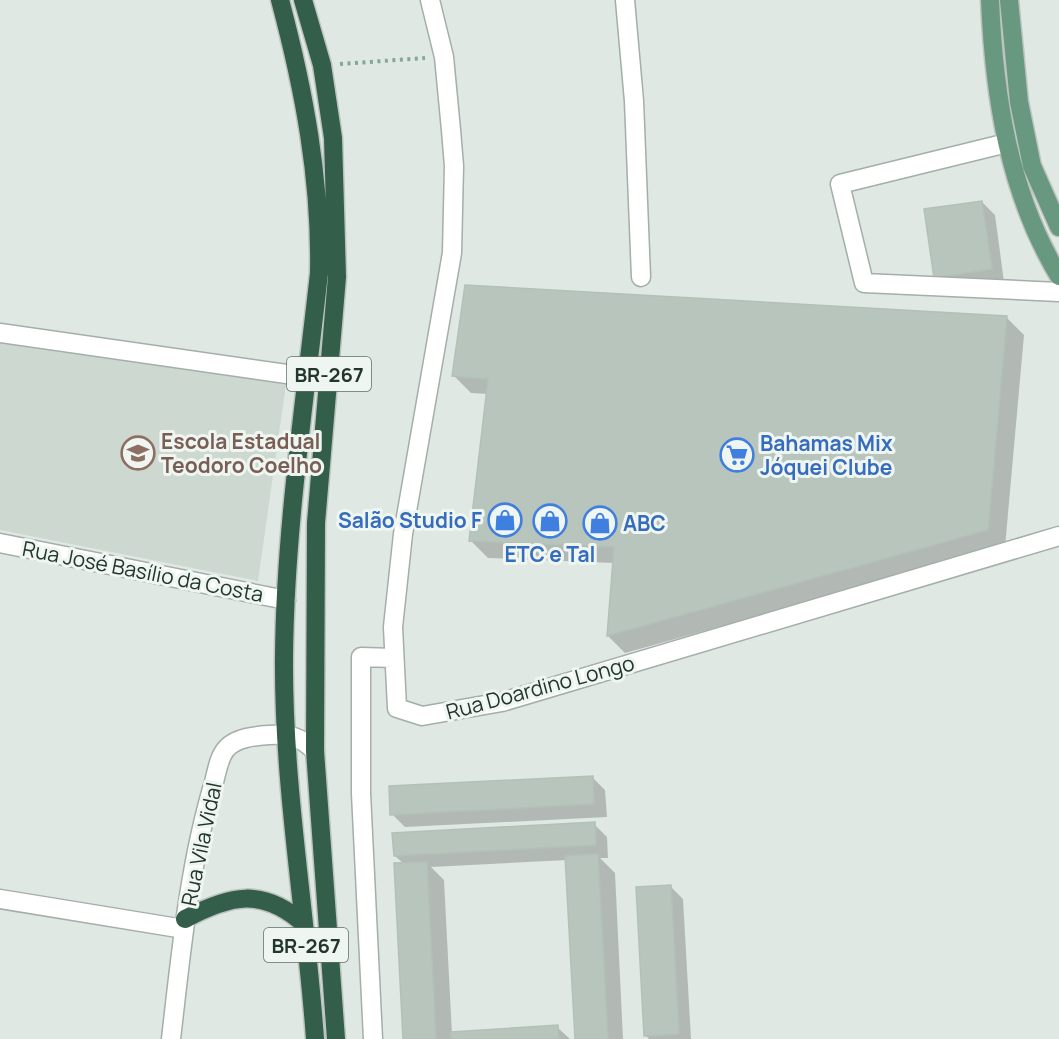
<svg xmlns="http://www.w3.org/2000/svg" width="1059" height="1039" font-family="Manrope,sans-serif">
	<style>
		.built { fill: #cdd8d0 }
		.shadow { fill: #0003 }
		.building { fill: #b8c5bd; stroke: #b2c1b7; stroke-width: 1.5 }
		.lines { fill: none; stroke-linecap: round; stroke-linejoin: round }
		.minor-casing { stroke: #a3afa8; stroke-width: 21 }
		.major-casing { stroke: #bdc3c0; stroke-width: 21 }
		.highway-casing { stroke: #bdc3c0; stroke-width: 21 }
		.path { stroke: #83a893; stroke-width: 4; stroke-dasharray: 3 4.5; stroke-linecap: butt }
		.minor { stroke: #fff; stroke-width: 18 }
		.major { stroke: #699880; stroke-width: 18 }
		.highway { stroke: #325e4a; stroke-width: 18 }
		.labels { text-anchor: middle; dominant-baseline: central; stroke-width: 6; stroke-linejoin: round; paint-order: stroke }
		.shield { fill: #eff5f0; stroke: #606f67; stroke-width: 1.5 }
		.shield-label { font-size: 20px; font-weight: bold; fill: #22362c }
		.education-label { font-size: 21px; font-weight: bold; fill: #785e54; stroke: #eff5f0; text-anchor: start }
		.shop-label { font-size: 21px; font-weight: bold; fill: #366cbe; stroke: #eff5f0; text-anchor: start }
		.street-label { font-size: 21px; fill: #22362c; stroke: #eff5f0 }
	</style>
	<rect width="100%" height="100%" fill="#dfe8e2"/>
	<path class="built" d="M0,339l287,38 -29,204 -258,-51z"/>
	<path class="shadow" d="M982,202l13,13 9,67 -56,8 -13,-13z
		M1007,318l17,17 -19,212 -380,106 -17,-17 6,-73 -126,-5 -17,-17 17,-147 -17,-1 -17,-17z
		M592,777l13,13 2,27 -202,10 -13,-13z
		M594,824l13,13 1,21h-8l15,15 8,166h-47l-9,-179 -136,7 13,13 8,154 105,-7 13,12h-166v-175l-9,-8z
		M670,886l13,13 8,140h-42l-4,-4z"/>
	<path class="building" d="M982,201l10,68 -58,9 -10,-69z
		M465,285l542,31 -19,214 -381,106 7,-89 -145,-6 19,-162 -36,-3z
		M593,776l1,28 -204,11 -1,-29z
		M595,822l1,23 -202,11 -2,-23z
		M598,854l10,185h-33l-10,-183z
		M427,862l9,177h-33l-9,-176z
		M671,885l8,149 -35,2 -8,-149z
		M558,1025l1,14h-108v-7z"/>
	<g class="lines">
		<g class="minor-casing">
			<path id="minor" d="M430,0l14,57 7,73 3,36 -2,87 -49,281 -10,93 4,81 25,8 80,-14 557,-166
				M625,0l9,101 7,176
				M1007,143l-167,41 24,99 195,9
				M0,333l308,44
				M0,543l286,57
				M0,899l184,30
				M171,1039c10,-86 18,-174 43,-257 3,-11 5,-26 13,-34 10,-11 29,-12 43,-13 20,-1 31,2 45,16
				M373,1039l-12,-246v-136l33,1"/>
		</g>
		<g class="major-casing">
			<path id="major" d="M990,0c4,96 19,193 69,276
				M1009,0l10,102 13,64 27,61"/>
		</g>
		<g class="highway-casing">
			<path id="highway" d="M280,0c24,90 41,180 39,273 -14,128 -34,256 -35,385 -1,128 22,254 31,381
				M303,0l19,65 11,73 4,139 -21,246 -1,228 21,288
				M185,919c45,-24 78,-32 119,5"/>
		</g>
		<path class="path" d="M340,64l85,-6"/>
		<use href="#minor" class="minor"/>
		<use href="#major" class="major"/>
		<use href="#highway" class="highway"/>
	</g>
	<defs>
		<g id="school-ring" transform="scale(1.725)"><circle r="9.5" fill="#eff5f0" stroke="#8d6e63" stroke-width="1.5"/><path d="M0-5L7-2L0 1L-7-2ZM-4 1L0 2.5L4 1V4Q0 6-4 4Z" fill="#8d6e63"/></g>
		<g id="supermarket-ring" transform="scale(1.725)"><circle r="9.5" fill="#eff5f0" stroke="#3f7fe0" stroke-width="1.5"/><path d="M-6-5.5h2.5l.6 2H6L4.5 2H-2.5L-4.4-4H-6ZM-1.5 3.2a1.3 1.3 0 1 0 .1 0ZM3 3.2a1.3 1.3 0 1 0 .1 0Z" fill="#3f7fe0"/></g>
		<g id="shop-ring" transform="scale(1.725)"><circle r="9.5" fill="#eff5f0" stroke="#3f7fe0" stroke-width="1.5"/><path d="M-5-2.5h2.3a2.7 3.5 0 0 1 5.4 0H5L5.5 6h-11ZM-1.5-2.5h3a1.5 2.3 0 0 0-3 0Z" fill="#3f7fe0"/></g>
	</defs>
	<g fill-rule="evenodd">
		<use href="#school-ring" x="138" y="453"/>
		<use href="#supermarket-ring" x="737" y="455"/>
		<use href="#shop-ring" x="505" y="520"/>
		<use href="#shop-ring" x="550" y="521"/>
		<use href="#shop-ring" x="600" y="523"/>
	</g>
	<g class="labels">
		<g class="shield">
			<rect x="287" y="357" width="84" height="34" rx="4.5"/>
			<rect x="264" y="928" width="84" height="34" rx="4.5"/>
		</g>
		<g class="shield-label">
			<text x="329" y="374">BR-267</text>
			<text x="306" y="945">BR-267</text>
		</g>
		<g class="education-label">
			<text x="161" y="441">Escola Estadual<tspan x="161" dy="24">Teodoro Coelho</tspan></text>
		</g>
		<g class="shop-label">
			<text x="760" y="443">Bahamas Mix<tspan x="760" dy="24">Jóquei Clube</tspan></text>
			<text x="482" y="520" text-anchor="end">Salão Studio F</text>
			<text x="623" y="523">ABC</text>
			<text x="550" y="554" text-anchor="middle">ETC e Tal</text>
		</g>
		<g class="street-label">
			<text transform="translate(143 571) rotate(11)">Rua José Basílio da Costa</text>
			<text transform="translate(540 687) rotate(-15)">Rua Doardino Longo</text>
			<text transform="translate(201 844) rotate(-78)">Rua Vila Vidal</text>
		</g>
	</g>
</svg>
